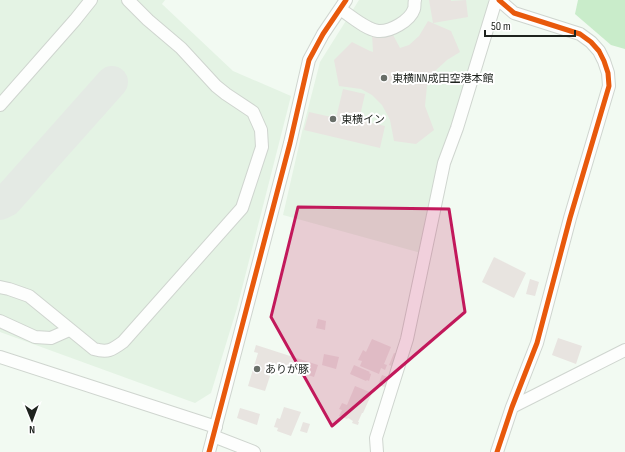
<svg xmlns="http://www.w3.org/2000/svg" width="625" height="452" font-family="'Sofia Sans Condensed','Noto Sans JP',sans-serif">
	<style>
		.built { fill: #e4f3e4 }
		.green { fill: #c9ecca }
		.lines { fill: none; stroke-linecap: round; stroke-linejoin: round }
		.taxiway { stroke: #e4eae4; stroke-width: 32 }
		.building { fill: #e8e4e0 }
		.minor-casing { stroke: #cfd5cf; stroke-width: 14 }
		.minor { stroke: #fdfefd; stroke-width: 12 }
		.cycleway-casing { stroke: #fff; stroke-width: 8 }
		.cycleway { stroke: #e8590c; stroke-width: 5 }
		.marked { fill: #c2185b; fill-opacity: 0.2; stroke: #c2185b; stroke-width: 3; stroke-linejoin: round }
		.poi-dot { fill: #686e68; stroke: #fff; stroke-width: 1.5 }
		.labels { text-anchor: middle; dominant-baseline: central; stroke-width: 4; stroke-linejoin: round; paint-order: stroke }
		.poi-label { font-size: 11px; fill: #1e231e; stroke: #fff; text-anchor: start }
	</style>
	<rect width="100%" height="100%" fill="#f2faf2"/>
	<path class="built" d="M0,0h165l-3,4 71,67 58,25 -54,212 -26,85 -16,10 -195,-71z
		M359,0h129l1,1 -37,127 -31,125 -138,-38 19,-83 18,-70z"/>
	<path class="green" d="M578,0h47v49l-14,-4 -36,-31z"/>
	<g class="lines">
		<path class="taxiway" d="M0,204l6,-3 106,-119"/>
	</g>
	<path class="building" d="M429,0h22v1l15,-1 2,17 -35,6z
		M428,21l23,10 9,21 -13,8 -12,11 -8,15 -2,20 9,24 -18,14 -22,-3 -4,-21 -8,-15 -10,-10 -11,-6 -22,-3 -5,-26 18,-18 18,9 3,1 -1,-18 19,-3 9,17 9,-3 10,-9z
		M343,89l22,5 -6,26 26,6 -5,22 -76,-18 5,-18 27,6z
		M494,257l32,16 -12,25 -32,-16z
		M530,279l9,3 -4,14 -9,-2z
		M318,319l8,2 -1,9 -9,-2z
		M558,338l24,8 -6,18 -24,-9z
		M372,339l19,8 -7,17 3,1 -2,5 -4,-2 -2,6 -19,-8 2,-5 -4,-1 5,-10 3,2z
		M256,345l62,20 -4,12 -46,-15 -4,12 6,2 -5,15 -17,-5 10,-33 -4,-1z
		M394,353l6,2 -5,12 -6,-2z
		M324,354l15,3 -3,12 -14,-4z
		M354,365l16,7 -1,1 2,1 -2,7 -2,-1 -1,1 -16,-7z
		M382,375l9,3 -3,10 -10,-3z
		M355,386l17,7 -9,20h-1l-4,9h1l-1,3 -6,-2 1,-2 -5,-3 -1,1 -8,-3 3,-6 -3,-1 3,-6 5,2z
		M284,407l17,5 -10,24 -14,-5 1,-3 -4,-1 3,-9 3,1z
		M240,408l20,6 -3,11 -20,-7z
		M303,422l7,2 -3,9 -7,-2z"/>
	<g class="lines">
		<g class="minor-casing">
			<path id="minor" d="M340,9c11,7 25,20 38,22 12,1 32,-10 36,-22 1,-2 0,-6 1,-9
				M0,105l75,-85 16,-20
				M0,287l9,2 20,7 65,53c14,4 18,1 29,-7l119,-134 20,-61 -1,-17 -8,-18 -27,-18 -10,-8 -35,-38 -33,-28 -20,-20
				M0,321l35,16 16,1 18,-8
				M0,357l216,70
				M512,407l113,-57
				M213,436l41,16
				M209,452l81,-309 19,-83 14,-26 23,-34
				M377,452l-1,-14 31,-99 37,-176 13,-35 39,-128
				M497,452l15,-45 25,-64 33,-125 39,-132 -1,-13 -4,-12 -5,-10 -8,-9 -11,-8 -66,-21 -15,-13"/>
		</g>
		<use href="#minor" class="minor"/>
		<g class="cycleway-casing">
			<path id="cycleway" d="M209,452l81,-309 19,-83 14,-26 23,-34
				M497,452l15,-45 25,-64 33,-125 39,-132 -1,-13 -4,-12 -5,-10 -8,-9 -11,-8 -66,-21 -15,-13"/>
		</g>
		<use href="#cycleway" class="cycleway"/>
	</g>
	<path class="marked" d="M298,207l151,2 16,103 -133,114 -61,-109z"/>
	<g class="poi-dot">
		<circle cx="384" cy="78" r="4"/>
		<circle cx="333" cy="119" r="4"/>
		<circle cx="257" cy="369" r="4"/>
	</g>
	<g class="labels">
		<g class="poi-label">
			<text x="392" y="78">東横INN成田空港本館</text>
			<text x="341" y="119">東横イン</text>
			<text x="265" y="369">ありが豚</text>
		</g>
	</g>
	<g transform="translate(32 420) rotate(179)" stroke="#ffffff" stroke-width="3" paint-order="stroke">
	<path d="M0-3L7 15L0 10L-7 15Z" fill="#1e231e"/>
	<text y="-6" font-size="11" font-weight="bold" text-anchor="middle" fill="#1e231e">N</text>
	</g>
	<path d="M485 30v6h90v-6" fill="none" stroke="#1e231e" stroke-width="2"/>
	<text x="491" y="30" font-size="12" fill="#1e231e" stroke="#ffffff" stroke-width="3" paint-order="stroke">50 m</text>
</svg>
